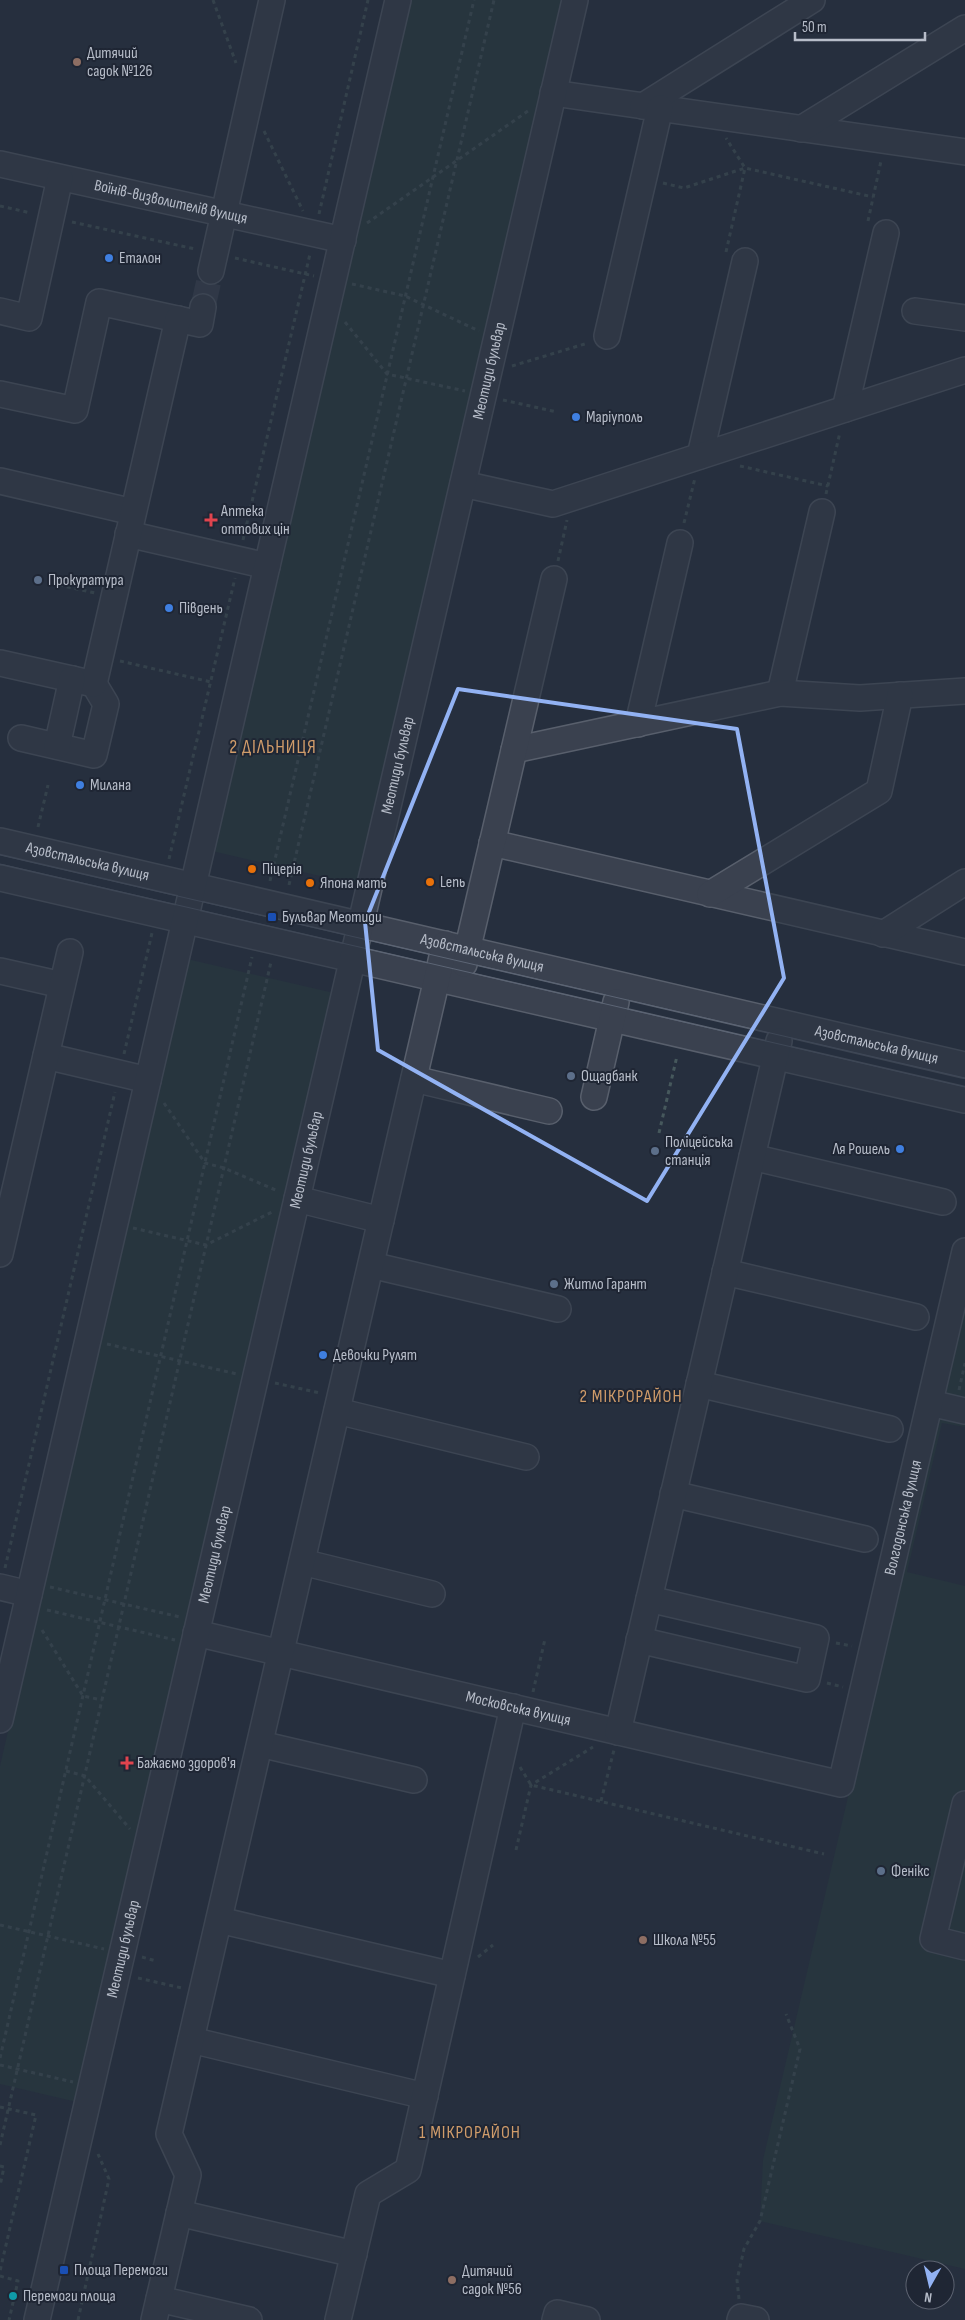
<svg xmlns="http://www.w3.org/2000/svg" width="965" height="2320" font-family="'Sofia Sans Condensed',sans-serif">
	<style>
		.green { fill: #283c3f }
		.lines { fill: none; stroke-linecap: round; stroke-linejoin: round }
		.minor-tunnel { stroke: #3c4453; stroke-width: 25; stroke-dasharray: 25 12; stroke-linecap: butt }
		.minor-casing { stroke: #585f6c; stroke-width: 28 }
		.path { stroke: #46585c; stroke-width: 3; stroke-dasharray: 4 4; stroke-linecap: butt }
		.minor { stroke: #3a414f; stroke-width: 25 }
		.tram { stroke: #5c6575; stroke-width: 1 }
		.marked { fill: none; stroke: #92b2f3; stroke-width: 4; stroke-linejoin: round }
		.education-dot { fill: #8d6e63; stroke: #1f2634; stroke-width: 2 }
		.shop-dot { fill: #3f7fe0; stroke: #1f2634; stroke-width: 2 }
		.health-dot { fill: #e0444e; stroke: #1f2634; stroke-width: 2 }
		.service-dot { fill: #5c6f8a; stroke: #1f2634; stroke-width: 2 }
		.food-dot { fill: #e8710a; stroke: #1f2634; stroke-width: 2 }
		.transit-dot { fill: #1a4fb4; stroke: #1f2634; stroke-width: 2 }
		.culture-dot { fill: #0f9aa8; stroke: #1f2634; stroke-width: 2 }
		.labels { text-anchor: middle; dominant-baseline: central; stroke-width: 4; stroke-linejoin: round; paint-order: stroke }
		.poi-label { font-size: 16px; fill: #b7bdc9; stroke: #1f2634; text-anchor: start }
		.street-label { font-size: 16px; fill: #b7bdc9; stroke: #1f2634 }
		.neighbourhood-label { font-size: 18px; letter-spacing: 1px; fill: #d09c6a; stroke: #1f2634 }
		.quarter-label { font-size: 19px; letter-spacing: 1px; fill: #d09c6a; stroke: #1f2634 }
	</style>
	<rect width="100%" height="100%" fill="#262f3e"/>
	<path class="green" d="M409,0h155l-205,885 -147,-34z
		M187,959l147,34 -257,1109 -77,-18v-318z
		M965,1297v130l-23,-4 -35,149 58,14v683l-205,-48 3,-61z"/>
	<g class="lines">
		<path class="minor-tunnel" d="M203,307l8,-36"/>
		<g class="minor-casing">
			<g id="minor">
				<path d="M553,93l412,59"/>
				<path d="M643,106l169,-106"/>
				<path d="M801,129l164,-101"/>
				<path id="s1" d="M0,164l343,76"/>
				<path d="M211,271l61,-271"/>
				<path d="M0,311l29,7 31,-140"/>
				<path d="M915,311l50,7"/>
				<path d="M607,336l53,-228"/>
				<path d="M0,394l75,16 24,-108 101,22 3,-17"/>
				<path d="M845,409l41,-176"/>
				<path d="M700,456l45,-195"/>
				<path d="M0,481l133,31"/>
				<path d="M463,484l90,20 412,-134"/>
				<path d="M128,534l139,32"/>
				<path d="M0,663l94,21 12,20 -12,51 -73,-17"/>
				<path d="M94,684l84,-365"/>
				<path d="M780,693l42,-181"/>
				<path d="M638,724l42,-181"/>
				<path d="M57,746l15,-67"/>
				<path d="M514,750l266,-57 80,5 105,-7"/>
				<path id="s2" d="M0,841l965,224"/>
				<path d="M492,843l473,109"/>
				<path d="M0,878l965,222"/>
				<path d="M710,894l169,-103 21,-96"/>
				<path d="M883,934l82,-52"/>
				<path d="M464,964l90,-385"/>
				<path d="M0,971l62,14"/>
				<path d="M46,1056l102,24"/>
				<path d="M414,1079l135,32"/>
				<path d="M594,1097l22,-95"/>
				<path d="M752,1157l191,45"/>
				<path d="M297,1199l84,21"/>
				<path d="M0,1254l70,-302"/>
				<path d="M371,1265l187,44"/>
				<path d="M725,1272l191,45"/>
				<path d="M699,1384l191,45"/>
				<path d="M930,1403l35,8"/>
				<path d="M337,1411l189,46"/>
				<path d="M673,1494l192,45"/>
				<path d="M302,1562l130,32"/>
				<path d="M0,1587l29,7"/>
				<path id="s3" d="M196,1633l645,151 124,-533"/>
				<path d="M639,1640l168,39 9,-41 -167,-39"/>
				<path d="M0,1720l398,-1720"/>
				<path d="M618,1732l161,-691"/>
				<path d="M260,1744l154,36"/>
				<path d="M965,1804l-32,135 32,8"/>
				<path d="M219,1920l233,55"/>
				<path d="M191,2040l234,56"/>
				<path d="M179,2213l175,41"/>
				<path d="M159,2299l90,21"/>
				<path id="s4" d="M37,2320l538,-2320"/>
				<path d="M154,2320l34,-145 -19,-41 276,-1190"/>
				<path d="M338,2320l30,-126 40,-24 105,-463"/>
				<path d="M555,2320l2,-7 30,7"/>
				<path d="M740,2320l1,-3 15,3"/>
			</g>
		</g>
		<path class="path" d="M213,0l23,63
			M264,131l39,80
			M663,183l21,5 61,-20 128,29
			M0,206l31,7
			M319,214l49,-214
			M868,221l13,-60
			M72,222l123,27
			M367,223l161,-112
			M726,252l19,-84 -19,-30
			M235,258l79,18
			M352,284l53,12 74,35
			M345,322l42,52 78,17
			M512,366l76,-23
			M503,400l54,12
			M740,466l88,20
			M826,494l14,-62
			M684,523l11,-45
			M243,540l67,-286
			M558,561l9,-41
			M59,585l36,8
			M120,661l91,21
			M38,827l10,-42
			M169,859l66,-281
			M270,881l204,-881
			M289,885l205,-885
			M124,1054l28,-121
			M164,1103l41,60 19,5 54,23
			M659,1133l18,-77
			M133,1228l73,17 66,-33
			M107,1344l130,30
			M275,1383l45,10
			M959,1390l6,-27
			M5,1568l110,-476
			M50,1587l130,30
			M47,1610l128,30
			M42,1630l41,66 19,4
			M836,1643l16,3
			M827,1683l16,4
			M533,1692l12,-53
			M520,1767l11,18 293,69
			M66,1771l19,5 45,53
			M601,1801l13,-51
			M516,1850l15,-65 62,-38
			M0,1925l104,24
			M142,1957l14,4
			M478,1957l15,-12
			M138,1978l44,10
			M0,2058l252,-1101
			M0,2065l73,17
			M0,2107l36,8 -36,156
			M0,2145l271,-1183
			M0,2166l4,1 -4,19
			M0,2276l18,5 -9,39
			M739,2299l-2,-19 7,-31 16,-28 40,-172 -14,-35
			M78,2320l31,-141 -11,-25"/>
		<use href="#minor" class="minor"/>
		<path class="tram" d="M0,855l965,223
			M0,864l965,223"/>
	</g>
	<path d="M0 0H965V2320H0ZM458,689l279,40 47,249 -137,223 -269,-151 -13,-128z" fill="#262f3e" fill-opacity=".55" fill-rule="evenodd"/>
	<path class="marked" d="M458,689l279,40 47,249 -137,223 -269,-151 -13,-128z"/>
	<g class="education-dot">
		<circle cx="77" cy="62" r="5"/>
		<circle cx="643" cy="1940" r="5"/>
		<circle cx="452" cy="2280" r="5"/>
	</g>
	<g class="shop-dot">
		<circle cx="109" cy="258" r="5"/>
		<circle cx="576" cy="417" r="5"/>
		<circle cx="169" cy="608" r="5"/>
		<circle cx="80" cy="785" r="5"/>
		<circle cx="900" cy="1149" r="5"/>
		<circle cx="323" cy="1355" r="5"/>
	</g>
	<g class="health-dot">
		<path d="M208.5 512.5h5v5h5v5h-5v5h-5v-5h-5v-5h5z"/>
		<path d="M124.5 1755.5h5v5h5v5h-5v5h-5v-5h-5v-5h5z"/>
	</g>
	<g class="service-dot">
		<circle cx="38" cy="580" r="5"/>
		<circle cx="571" cy="1076" r="5"/>
		<circle cx="655" cy="1151" r="5"/>
		<circle cx="554" cy="1284" r="5"/>
		<circle cx="881" cy="1871" r="5"/>
	</g>
	<g class="food-dot">
		<circle cx="252" cy="869" r="5"/>
		<circle cx="430" cy="882" r="5"/>
		<circle cx="310" cy="883" r="5"/>
	</g>
	<g class="transit-dot">
		<rect x="267" y="912" width="10" height="10" rx="2.5"/>
		<rect x="59" y="2265" width="10" height="10" rx="2.5"/>
	</g>
	<circle class="culture-dot" cx="13" cy="2296" r="5"/>
	<g class="labels">
		<g class="poi-label">
			<text x="87" y="53">Дитячий<tspan x="87" dy="18">садок №126</tspan></text>
			<text x="119" y="258">Еталон</text>
			<text x="586" y="417">Маріуполь</text>
			<text x="221" y="511">Аптека<tspan x="221" dy="18">оптових цін</tspan></text>
			<text x="48" y="580">Прокуратура</text>
			<text x="179" y="608">Південь</text>
			<text x="90" y="785">Милана</text>
			<text x="262" y="869">Піцерія</text>
			<text x="440" y="882">Lenь</text>
			<text x="320" y="883">Япона мать</text>
			<text x="282" y="917">Бульвар Меотиди</text>
			<text x="581" y="1076">Ощадбанк</text>
			<text x="665" y="1142">Поліцейська<tspan x="665" dy="18">станція</tspan></text>
			<text x="890" y="1149" text-anchor="end">Ля Рошель</text>
			<text x="564" y="1284">Житло Гарант</text>
			<text x="333" y="1355">Девочки Рулят</text>
			<text x="137" y="1763">Бажаємо здоров'я</text>
			<text x="891" y="1871">Фенікс</text>
			<text x="653" y="1940">Школа №55</text>
			<text x="74" y="2270">Площа Перемоги</text>
			<text x="462" y="2271">Дитячий<tspan x="462" dy="18">садок №56</tspan></text>
			<text x="23" y="2296">Перемоги площа</text>
		</g>
		<g class="street-label">
			<text stroke="none"><textPath href="#s1" startOffset="175">Воїнів-визволителів вулиця</textPath></text>
			<text stroke="none"><textPath href="#s4" startOffset="2001">Меотиди бульвар</textPath></text>
			<text stroke="none"><textPath href="#s4" startOffset="1596">Меотиди бульвар</textPath></text>
			<text stroke="none"><textPath href="#s2" startOffset="90">Азовстальська вулиця</textPath></text>
			<text stroke="none"><textPath href="#s2" startOffset="495">Азовстальська вулиця</textPath></text>
			<text stroke="none"><textPath href="#s2" startOffset="900">Азовстальська вулиця</textPath></text>
			<text stroke="none"><textPath href="#s4" startOffset="1191">Меотиди бульвар</textPath></text>
			<text stroke="none"><textPath href="#s3" startOffset="936">Волгодонська вулиця</textPath></text>
			<text stroke="none"><textPath href="#s4" startOffset="786">Меотиди бульвар</textPath></text>
			<text stroke="none"><textPath href="#s3" startOffset="331">Московська вулиця</textPath></text>
			<text stroke="none"><textPath href="#s4" startOffset="381">Меотиди бульвар</textPath></text>
		</g>
		<g class="neighbourhood-label">
			<text x="631" y="1396">2 МІКРОРАЙОН</text>
			<text x="470" y="2132">1 МІКРОРАЙОН</text>
		</g>
		<g class="quarter-label">
			<text x="273" y="747">2 ДІЛЬНИЦЯ</text>
		</g>
	</g>
	<g transform="translate(930 2285) rotate(188)"><circle r="24" fill="#1f2634" stroke="#5c6270"/>
	<path d="M0-4L9 19L0 12L-9 19Z" fill="#92b2f3"/>
	<text y="-8" font-size="14" font-weight="bold" text-anchor="middle" fill="#b7bdc9">N</text>
	</g>
	<path d="M795 32v8h130v-8" fill="none" stroke="#b7bdc9" stroke-width="2.5"/>
	<text x="802" y="32" font-size="15" fill="#b7bdc9" stroke="#1f2634" stroke-width="4" paint-order="stroke">50 m</text>
</svg>
